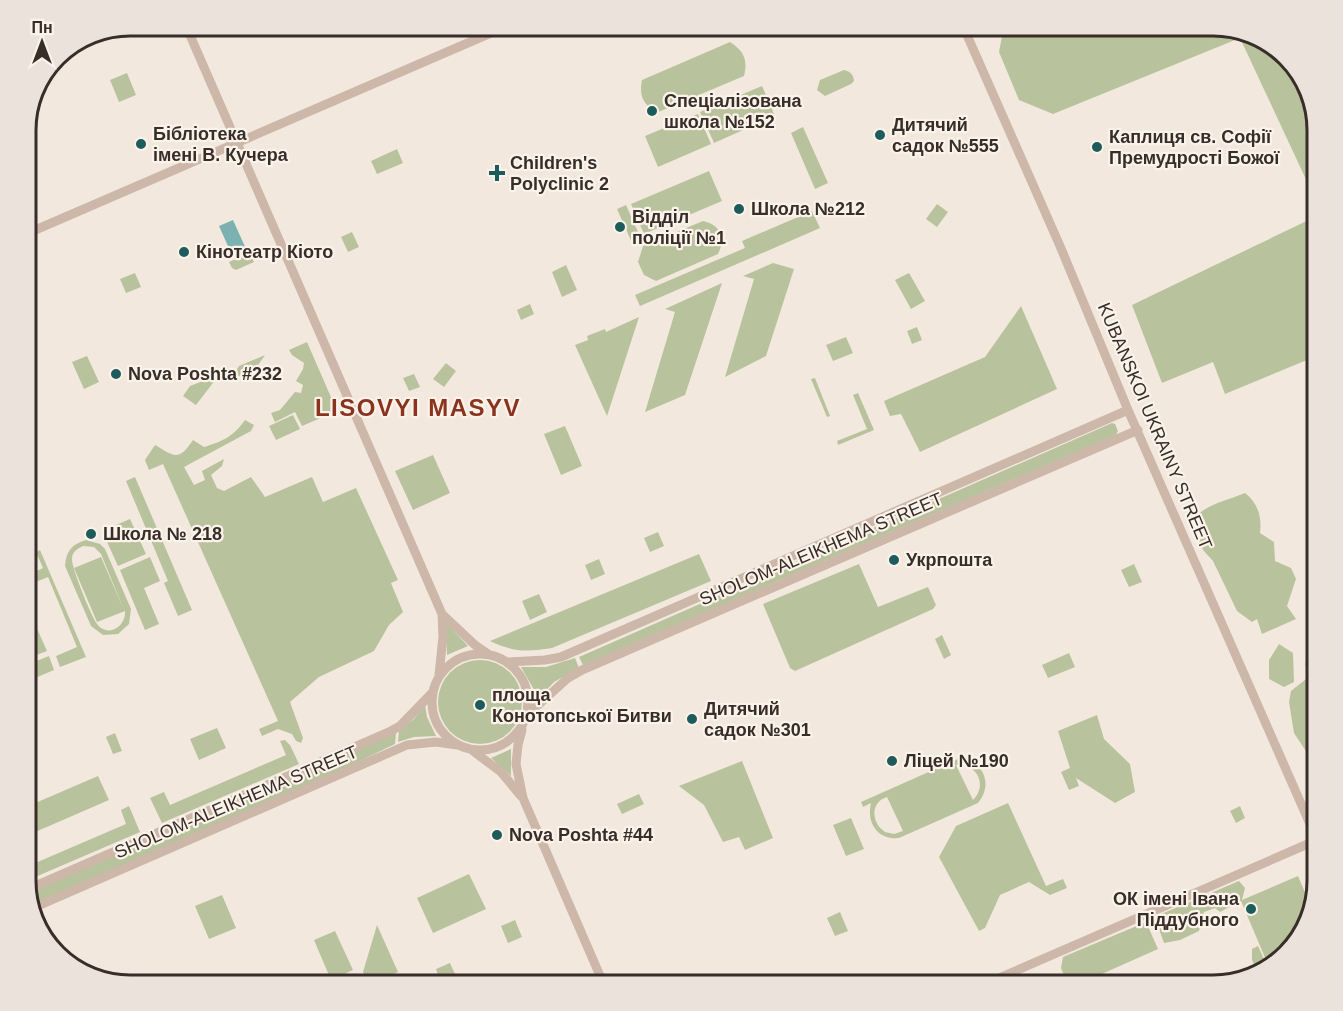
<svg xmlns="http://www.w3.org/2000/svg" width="1343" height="1011" font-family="Arial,sans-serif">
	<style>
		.green { fill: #b8c39d; fill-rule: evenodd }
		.water { fill: #7bb2b1 }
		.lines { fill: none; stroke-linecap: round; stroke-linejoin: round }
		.minor { stroke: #ccb7a9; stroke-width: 9 }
		.poi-dot { fill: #1d5b5c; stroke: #fbf2ea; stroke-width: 2 }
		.labels { text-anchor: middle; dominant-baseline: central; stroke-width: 4.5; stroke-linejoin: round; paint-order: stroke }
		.poi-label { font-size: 18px; font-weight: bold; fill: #392d29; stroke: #fbf2ea; text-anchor: start }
		.street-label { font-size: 18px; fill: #392d29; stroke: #fbf2ea }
		.district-label { font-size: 24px; font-weight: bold; letter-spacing: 1.5px; fill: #8b331f; stroke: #fbf2ea }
		.rim { fill: none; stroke: #392d29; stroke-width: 3 }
	</style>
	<rect width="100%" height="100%" fill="#f3e8dd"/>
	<path class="green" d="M1017,26h196l64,21 30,36 10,47v73l-77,-165 -187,76 -34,-14 -20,-48 4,-21z
		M730,42c14,9 18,18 14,34l-88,37c-13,-10 -17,-16 -14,-33z
		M844,70c7,2 9,4 10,11l-3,3 -26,12 -8,-6 3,-10z
		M127,73l9,22 -17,7 -9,-22z
		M762,86l13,30 -61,27 -14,-31z
		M698,114l13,30 -53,23 -13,-31z
		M803,127l25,56 -13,6 -24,-56z
		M397,149l6,14 -26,11 -6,-13z
		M709,171l13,30 -78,33 -13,-30z
		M937,204l11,8 -11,15 -11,-8z
		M626,205l16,36 -9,4 -16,-36z
		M812,211l8,17 -180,78 -5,-11 110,-47 -3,-7z
		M1317,216v167l-10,-23 -82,34 -12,-32 -51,21 -30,-78z
		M703,221c18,4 23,17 15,33l-62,27 -12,-6 -6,-13 5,-16z
		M352,232l7,15 -11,5 -7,-15z
		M250,253l4,9 -18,8 -4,-2 -3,-6z
		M773,263l21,6 -28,87 -41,21 29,-98 -11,-3z
		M566,265l11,25 -15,7 -10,-25z
		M135,273l6,14 -15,6 -6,-14z
		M909,273l16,28 -14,8 -16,-29z
		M722,283l-37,112 -40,17 30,-100 -10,-3z
		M530,304l4,10 -13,6 -4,-10z
		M1021,306l36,83 -137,63 -19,-38 -11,2 -6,-15 101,-44z
		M639,317l-32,99 -32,-71 13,-5 -1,-4 18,-7 1,3z
		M917,327l5,13 -10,4 -5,-13z
		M846,337l7,16 -20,8 -7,-16z
		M307,342l30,69 -35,15 -7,-14 -20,10 -4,-9 9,-3 15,-18 6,1 2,-8 -7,-4 7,-12 1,-6 -12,-8 -3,-5z
		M265,355l-18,26 -12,-8 4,-7z
		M87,356l12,26 -15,7 -12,-27z
		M446,363l10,8 -12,16 -11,-8z
		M414,374l6,13 -11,4 -6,-13z
		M219,375l-23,30 -13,-9 7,-10z
		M815,378l15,38 -3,1 -16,-38z
		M858,393l16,37 -36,15 -1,-4 30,-12 -14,-34z
		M293,415l7,14 -24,11 -7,-14z
		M245,420l9,5 -3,6 -67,36 10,18 11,-5 -3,-9 22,-12 -2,7 -11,9 6,13 7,3 27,-14 14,20 47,-20 11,25 33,-14 42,92 -7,3 12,29 -14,13 -15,26 -55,26 -29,25 13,36 -2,5 -5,-2 -4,-7 -14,-5 -16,7 -3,-7 19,-8 -115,-257 -14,6 -4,-10 10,-15c20,12 24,16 38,-5l11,7c19,-6 29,-10 41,-27z
		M1112,423l3,1 3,7 -2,4 -533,230 -4,-8z
		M565,426l17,40 -21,9 -17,-41z
		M433,455l17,38 -37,17 -18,-39z
		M135,477l57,133 -14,6 -14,-33 4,-2 -42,-100z
		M1245,493c13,10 17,24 15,40l14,9 1,19 16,7 5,11 -9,27 9,13 -34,15 -5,-15 -5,3 -15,-11 -24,-50 -10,-11 -7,-16 6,-8 -11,-6c20,-18 30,-17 54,-27z
		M130,519l16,35 -28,12 -16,-35z
		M658,532l6,14 -14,6 -6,-14z
		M86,540l14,4 5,5 26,60 -2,15 -11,10 -15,1 -12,-9 -26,-60c1,-15 7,-22 21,-26zM83,546l11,1 7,7 23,56 -23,-53 -27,11 23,54 28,-11c1,16 -17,27 -28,13 -5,-6 -26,-57 -25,-65 0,-7 5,-10 11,-13z
		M40,550l46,107 -26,10 -4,-11 21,-9 -29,-70 -17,7 -5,9v-17l17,-8 -7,-16z
		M699,554l12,27 -159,67c-25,4 -39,4 -62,-7z
		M150,557l10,24 -16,7 15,36 -14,6 -25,-60z
		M599,559l6,15 -14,6 -6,-15z
		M859,564l19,43 50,-20 8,18 -3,4 -138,62 -5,-3 -27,-64z
		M1134,564l8,18 -13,5 -8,-17z
		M539,594l8,18 -17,8 -8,-19z
		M31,615l16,36 -21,8v-43z
		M446,623l22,23 -21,9z
		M1314,633l3,2v44l-12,-14z
		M942,635l9,20 -7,4 -9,-20z
		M1279,644l14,9 1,29 -10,5 -15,-8v-19z
		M1069,653l6,14 -27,11 -6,-13z
		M49,656l5,14 -19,8 -6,-14z
		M575,658l4,10 -25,14 -21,22v-16l-12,-21h25z
		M438 702a42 42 0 1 1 84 0a42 42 0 1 1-84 0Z
		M1306,679l11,35v66l-4,-18 -19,-29 -5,-31 2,-11z
		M425,705l2,12 9,19 -22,1 -16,5 1,-11 15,-12z
		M1097,715l7,24 26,25 5,28 -20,11 -39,-25 3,8 -10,4 -8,-18 9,-4 -12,-37z
		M217,728l9,20 -27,12 -9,-21z
		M396,732l-1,12 -130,63 -234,102 -5,-19z
		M115,733l7,18 -9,3 -7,-17z
		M285,740l5,5 9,19 -137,59 -12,-25 14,-6 6,13 116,-50 -6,-14z
		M511,749v27l-20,-18z
		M958,759c25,0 36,25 20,44l-79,35c-21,2 -33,-15 -28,-35l-8,4 -2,-5zM961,764c19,4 25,23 12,36l-17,-35zM887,797l16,34 -9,3 -9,-2c-14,-9 -15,-30 2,-35z
		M742,761l31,77 -28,12 -6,-13 -16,5 -19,-37 -25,-19z
		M98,776l11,24 -83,36v-29z
		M639,794l5,10 -22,10 -5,-10z
		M1008,803l38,83 17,-7 4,9 -17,7 -21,-13 -29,13 -15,33 -6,3 -40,-74 17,-31z
		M129,806l11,26 -114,49v-14l100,-43 -5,-14z
		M1240,806l5,12 -9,5 -6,-12z
		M851,818l13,31 -18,7 -13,-31z
		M469,874l17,35 -53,24 -16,-35z
		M1298,876l12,28 -14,41 -27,22 -28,-66 -21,11 -5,-4 -11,4 -5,19 -19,9 -16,3 -4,-11 -1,-17 80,-34 6,7 -3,12z
		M222,895l14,33 -27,11 -14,-33z
		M840,912l8,19 -13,5 -8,-18z
		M515,920l7,17 -14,6 -7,-17z
		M1146,922l12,27 -81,36h-9l-7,-17 2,-11z
		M377,925l21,47 -30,13 -5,-13z
		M335,931l18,39 -22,10 -17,-40z
		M1258,946l10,22 -9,7 -7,-15v-11z
		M450,963l10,22h-19l-5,-16z"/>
	<path class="water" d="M233,220l13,29 -14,6 -13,-29z"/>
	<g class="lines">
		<path class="minor" d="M186,26l256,588 1,23 -4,38
			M963,26l97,220 68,164 189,430
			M26,234l481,-208
			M442,614l33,31 13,9
			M432 702a48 48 0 1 1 96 0a48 48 0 1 1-96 0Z
			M507,662l38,-2 16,-3 567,-247
			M527,715l41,-37 14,-8 556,-240
			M522,730l-4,15 -2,19 7,34 81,187
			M473,751l28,21 20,24
			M26,890l363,-158 11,-6 32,-33
			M31,909l376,-164 29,-3 21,3
			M983,985l334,-145"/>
	</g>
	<g class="poi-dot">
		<circle cx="652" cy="111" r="6"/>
		<circle cx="880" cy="135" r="6"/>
		<circle cx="141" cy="144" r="6"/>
		<circle cx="1097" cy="147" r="6"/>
		<path d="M494 164h6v6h6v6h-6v6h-6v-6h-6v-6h6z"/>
		<circle cx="739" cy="209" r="6"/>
		<circle cx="620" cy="227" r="6"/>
		<circle cx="184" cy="252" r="6"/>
		<circle cx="116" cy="374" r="6"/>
		<circle cx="91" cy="534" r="6"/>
		<circle cx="894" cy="560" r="6"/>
		<circle cx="480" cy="705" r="6"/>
		<circle cx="692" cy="719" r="6"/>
		<circle cx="892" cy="761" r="6"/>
		<circle cx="497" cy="835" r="6"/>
		<circle cx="1251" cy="909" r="6"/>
	</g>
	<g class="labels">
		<g class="poi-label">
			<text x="664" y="101">Спеціалізована<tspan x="664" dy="21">школа №152</tspan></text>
			<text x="892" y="125">Дитячий<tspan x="892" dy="21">садок №555</tspan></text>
			<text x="153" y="134">Бібліотека<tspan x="153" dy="21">імені В. Кучера</tspan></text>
			<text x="1109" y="137">Каплиця св. Софії<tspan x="1109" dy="21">Премудрості Божої</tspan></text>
			<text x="510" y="163">Children's<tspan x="510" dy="21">Polyclinic 2</tspan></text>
			<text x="751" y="209">Школа №212</text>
			<text x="632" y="217">Відділ<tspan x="632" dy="21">поліції №1</tspan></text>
			<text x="196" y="252">Кінотеатр Кіото</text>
			<text x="128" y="374">Nova Poshta #232</text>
			<text x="103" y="534">Школа № 218</text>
			<text x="906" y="560">Укрпошта</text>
			<text x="492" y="695">площа<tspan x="492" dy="21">Конотопської Битви</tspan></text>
			<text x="704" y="709">Дитячий<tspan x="704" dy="21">садок №301</tspan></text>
			<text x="904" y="761">Ліцей №190</text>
			<text x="509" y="835">Nova Poshta #44</text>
			<text x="1239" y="899" text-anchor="end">ОК імені Івана<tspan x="1239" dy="21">Піддубного</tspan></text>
		</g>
		<g class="street-label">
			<text transform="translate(1155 426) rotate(67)">KUBANSKOI UKRAINY STREET</text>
			<text transform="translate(821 549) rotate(-23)">SHOLOM-ALEIKHEMA STREET</text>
			<text transform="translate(236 802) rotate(-23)">SHOLOM-ALEIKHEMA STREET</text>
		</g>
		<g class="district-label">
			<text x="418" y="407">LISOVYI MASYV</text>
		</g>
	</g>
	<path d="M0 0H1343V1011H0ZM130 36H1213A94 94 0 0 1 1307 130V881A94 94 0 0 1 1213 975H130A94 94 0 0 1 36 881V130A94 94 0 0 1 130 36Z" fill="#ebe2db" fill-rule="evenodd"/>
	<path class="rim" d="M130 36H1213A94 94 0 0 1 1307 130V881A94 94 0 0 1 1213 975H130A94 94 0 0 1 36 881V130A94 94 0 0 1 130 36Z"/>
	<g transform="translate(42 42)" stroke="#fbf2ea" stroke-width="4.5" paint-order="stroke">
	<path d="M0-4.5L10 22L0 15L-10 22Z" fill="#392d29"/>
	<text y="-9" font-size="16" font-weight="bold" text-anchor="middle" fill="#392d29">Пн</text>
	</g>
</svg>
